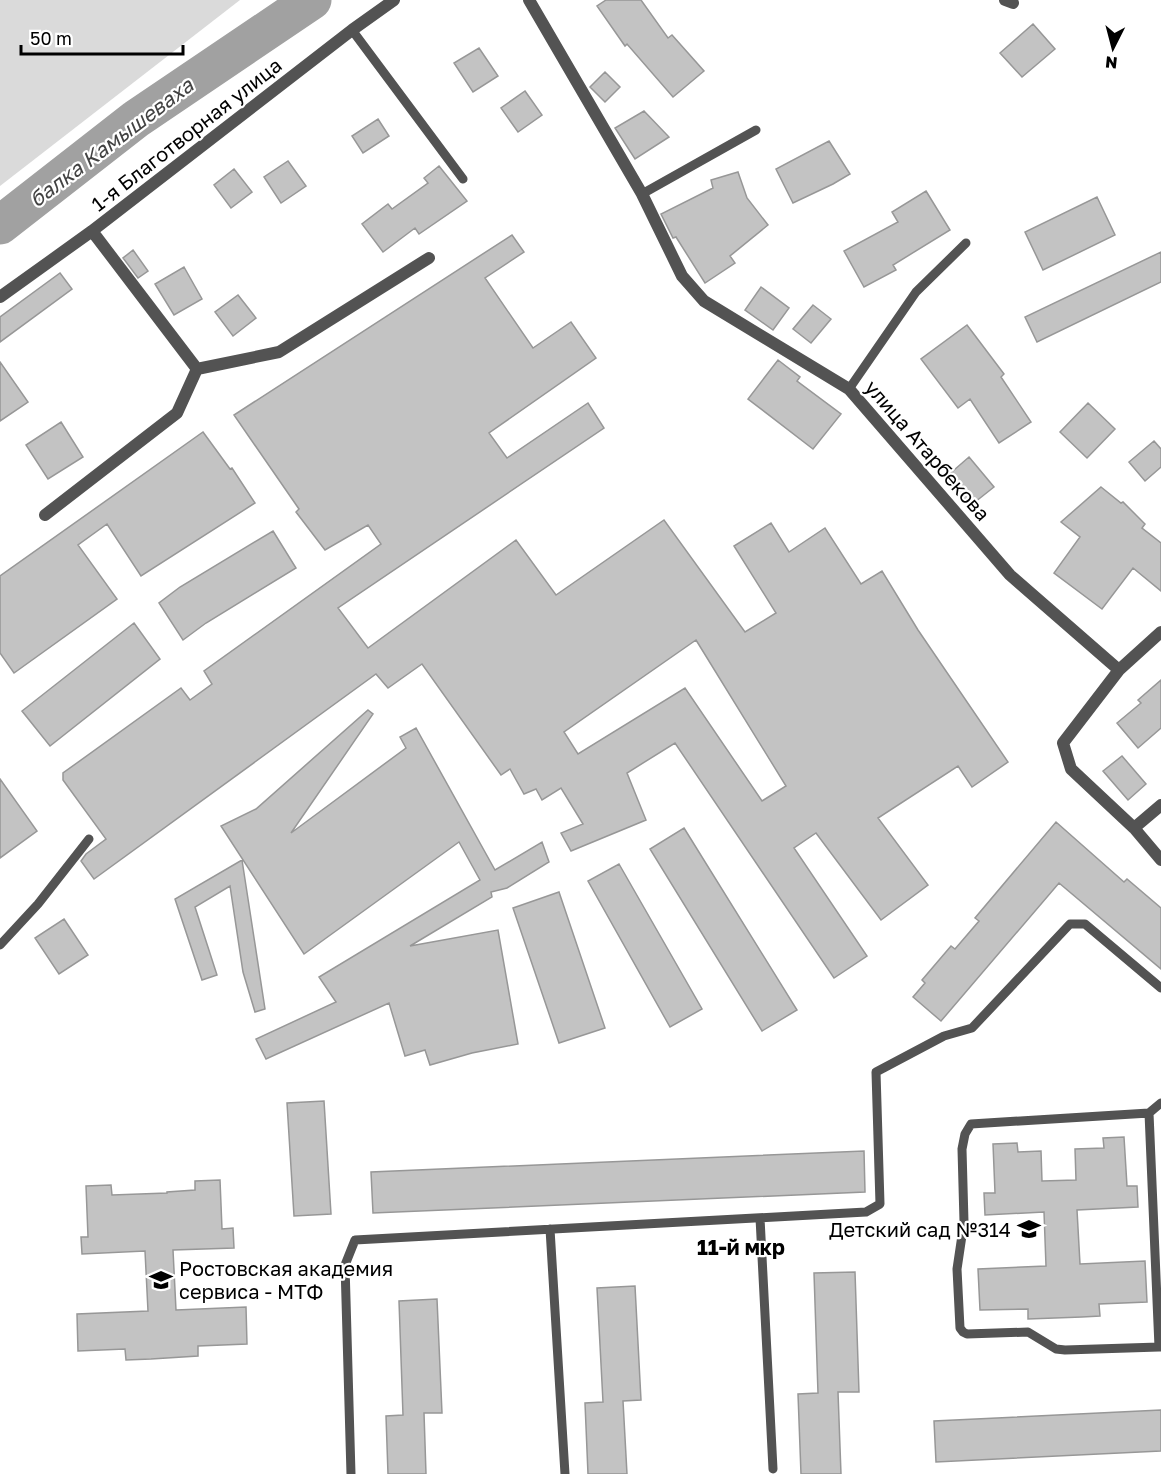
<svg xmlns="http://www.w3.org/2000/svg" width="1161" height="1474" font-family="'Golos Text',sans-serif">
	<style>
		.green { fill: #dadada }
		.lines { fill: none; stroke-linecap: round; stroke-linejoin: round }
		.river { stroke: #a1a1a1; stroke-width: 39 }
		.building { fill: #c3c3c3; stroke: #979797; stroke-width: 1.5; fill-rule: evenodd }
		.lane { stroke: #535353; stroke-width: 9 }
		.street { stroke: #535353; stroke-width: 12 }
		.labels { text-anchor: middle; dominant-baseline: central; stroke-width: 4.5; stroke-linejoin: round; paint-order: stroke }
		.street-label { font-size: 20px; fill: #000; stroke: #fff }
		.poi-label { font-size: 20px; fill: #000; stroke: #fff; text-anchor: end }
		.water-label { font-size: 21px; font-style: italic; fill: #424242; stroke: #fff }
		.neighbourhood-label { font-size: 21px; font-weight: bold; fill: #000; stroke: #fff }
	</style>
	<rect width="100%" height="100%" fill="#fff"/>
	<path class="green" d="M0,0h240l-240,186z"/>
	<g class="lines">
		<path class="river" d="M0,225l136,-106 176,-119"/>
	</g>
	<path class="building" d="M606,0h35l27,38 4,-3 32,36 -31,26 -46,-53 -2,2 -28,-40z
		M1033,24l22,25 -33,28 -22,-24z
		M479,48l19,28 -25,16 -19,-29z
		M605,72l15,15 -15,15 -15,-15z
		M525,91l17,24 -24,17 -17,-24z
		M644,111l25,26 -34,22 -20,-31z
		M378,119l11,17 -26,17 -11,-17z
		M829,141l21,33 -17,10 -40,19 -17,-34z
		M288,161l18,25 -25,17 -17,-26z
		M439,166l28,35 -48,33 -4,-6 -32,24 -21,-28 26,-20 4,5 36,-26 -4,-5z
		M234,169l18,23 -21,16 -17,-23z
		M738,172l9,26 21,27 -38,31 5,7 -30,20 -29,-46 -3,1 -12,-24 52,-26 -2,-8z
		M926,191l24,39 -57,35 3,5 -32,17 -20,-36 54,-29 -6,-10z
		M1097,197l18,38 -72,35 -18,-38z
		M512,235l12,17 -39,26 48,70 38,-26 25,36 -107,75 18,25 81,-55 16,25 -266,180 30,40 148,-108 40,55 108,-75 81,112 31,-19 -42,-67 37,-23 18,29 36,-24 36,56 21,-13 36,59 90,132 -36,25 -14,-21 -80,52 50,67 -47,35 -65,-87 -22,15 73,108 -33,22 -159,-235 -48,30 19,47 -75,31 -10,-18 22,-9 -22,-36 -19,12 -6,-11 -12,5 -14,-25 -9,6 -79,-111 -34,24 -12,-14 -282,205 -13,-18 5,-7 20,-15 -43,-59v-7l118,-85 9,12 22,-16 -8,-13 177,-127 -13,-19 -43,25 -29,-38 3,-3 -65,-94zM696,640l90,146 -24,15 -77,-113 -107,66 -14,-22z
		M133,250l15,21 -10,7 -15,-20z
		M1161,252v30l-124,60 -12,-25z
		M184,267l18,32 -28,16 -19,-31z
		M60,273l12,16 -72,53v-25z
		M761,287l28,21 -16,22 -28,-20z
		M238,295l18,23 -23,18 -18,-24z
		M813,305l18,14 -20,24 -18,-14z
		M967,325l37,49 -3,3 30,45 -32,21 -29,-44 -12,9 -37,-49z
		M778,360l22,17 -3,4 44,33 -28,35 -65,-50z
		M0,362l28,40 -28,19z
		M1088,403l27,26 -28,29 -27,-26z
		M61,422l22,35 -35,22 -22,-34z
		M203,432l27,37 2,-1 23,35 -114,73 -34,-52 -29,21 39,54 -103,74 -14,-20v-77z
		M1154,441l7,8v18l-16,14 -16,-19z
		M969,457l25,30 -24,19 -24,-29z
		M1101,487l20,16 2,-1 22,22 -3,4 19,15v48l-28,-23 -31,41 -48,-36 26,-36 -19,-15z
		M273,531l23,37 -90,55 -23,17 -24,-37 21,-16z
		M134,623l26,36 -110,87 -28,-35z
		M1161,680v48l-23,20 -21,-25 24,-20 -3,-3z
		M368,710l5,4 -82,119 115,-85 -6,-11 16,-9 79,142 47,-28 7,20 -42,26 -16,4 1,5 -82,49 88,-16 20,114 -46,9 -42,12 -5,-15 -20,6 -16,-53 -123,56 -10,-20 80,-37 -17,-25 161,-97 -21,-38 -155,112 -83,-128 35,-17z
		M1122,756l24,28 -18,16 -25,-29z
		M0,779l37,52 -37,27z
		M1056,822l68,60 3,-3 34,29v61l-102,-86 -118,138 -28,-24 12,-14 -3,-3 29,-34 4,3 24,-28 -4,-3z
		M684,828l113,182 -35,21 -112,-182z
		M242,860l23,149 -10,3 -12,-40 -13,-86 -35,21 22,68 -15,5 -27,-81z
		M619,864l83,145 -32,18 -82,-146z
		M559,892l46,136 -46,15 -46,-135z
		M64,919l24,36 -29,19 -24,-36z
		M324,1101l7,113 -37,2 -7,-113z
		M1124,1137l3,49h10l1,21 -61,3 3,54 65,-3 2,41 -48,2 1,12 -18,1 -54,2v-10l-48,1 -2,-41 68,-3 -2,-54 -59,3 -1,-22h11l-2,-49 24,-1 1,9 23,-1 1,30 34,-1 -1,-31 29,-1 -1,-10z
		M864,1151l1,41 -492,21 -2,-41z
		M220,1180l2,49 11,-1 1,20 -61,2 3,60 70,-3 1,37 -49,2v10l-47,3 -25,1 -1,-11 -47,2 -1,-37 71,-3 -3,-60 -63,3 -1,-17h7l-2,-51 25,-1 1,10 55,-2v-1l28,-2v-9z
		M855,1272l4,120h-21l3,82h-40l-3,-80 20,-1 -4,-120z
		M635,1286l6,114 -18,1 4,73h-39l-3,-71 18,-1 -6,-114z
		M437,1299l5,114h-18l2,61h-38l-2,-58 17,-1 -4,-114z
		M1161,1410v41l-225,11 -2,-41z"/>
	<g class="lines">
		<path class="lane" d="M352,30l111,149
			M642,194l114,-64
			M849,389l67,-97 50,-49
			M0,945l38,-41 51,-65
			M1149,1113l12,-10
			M760,1218l13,251
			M550,1229l15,245
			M1159,1347l-10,-234 -178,11 -6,10 -3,15 2,73 -7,47 3,59 3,4 4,2 61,-2 28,17 9,1 94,-3h2
			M351,1474l-6,-209 10,-25 511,-28 14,-8 -4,-132 68,-36 28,-8 98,-104h15l76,64"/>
		<path class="street" d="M529,0l113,194 40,82 22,25 145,88 161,186 109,95
			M1005,0l8,3
			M92,231l105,138
			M0,297l92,-66 260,-201 42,-30
			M45,515l132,-102 20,-44 82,-17 150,-94
			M1161,632l-42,38 -56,73 8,26 63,59 27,32
			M1134,828l27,-23"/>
	</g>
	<defs>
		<g id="school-bare" transform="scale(1.8)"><path d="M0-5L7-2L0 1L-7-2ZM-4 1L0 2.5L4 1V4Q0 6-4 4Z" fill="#000" stroke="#fff" stroke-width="2.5" paint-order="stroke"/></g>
		<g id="university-bare" transform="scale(1.8)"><path d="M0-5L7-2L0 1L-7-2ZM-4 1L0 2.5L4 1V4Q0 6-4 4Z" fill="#000" stroke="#fff" stroke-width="2.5" paint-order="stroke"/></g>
	</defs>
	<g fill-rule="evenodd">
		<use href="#school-bare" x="1029" y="1229"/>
		<use href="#university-bare" x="161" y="1280"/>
	</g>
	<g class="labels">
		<g class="street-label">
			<text transform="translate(186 134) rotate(-38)">1-я Благотворная улица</text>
			<text transform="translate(928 450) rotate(49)">улица Атарбекова</text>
		</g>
		<g class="poi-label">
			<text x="1011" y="1229">Детский сад №314</text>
			<text x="179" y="1268" text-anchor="start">Ростовская академия<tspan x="179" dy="23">сервиса - МТФ</tspan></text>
		</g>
		<g class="water-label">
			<text transform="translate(111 142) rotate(-37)">балка Камышеваха</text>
		</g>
		<g class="neighbourhood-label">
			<text x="741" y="1247">11-й мкр</text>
		</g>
	</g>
	<g transform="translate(1113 48) rotate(186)" stroke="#ffffff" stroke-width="4.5" paint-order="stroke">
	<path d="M0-4.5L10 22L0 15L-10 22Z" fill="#000000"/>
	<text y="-9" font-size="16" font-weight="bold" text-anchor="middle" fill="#000000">N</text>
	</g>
	<path d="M21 45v9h162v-9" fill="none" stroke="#000000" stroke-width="3"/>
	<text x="30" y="45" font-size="18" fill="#000000" stroke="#ffffff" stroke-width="4.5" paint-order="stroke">50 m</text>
</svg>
